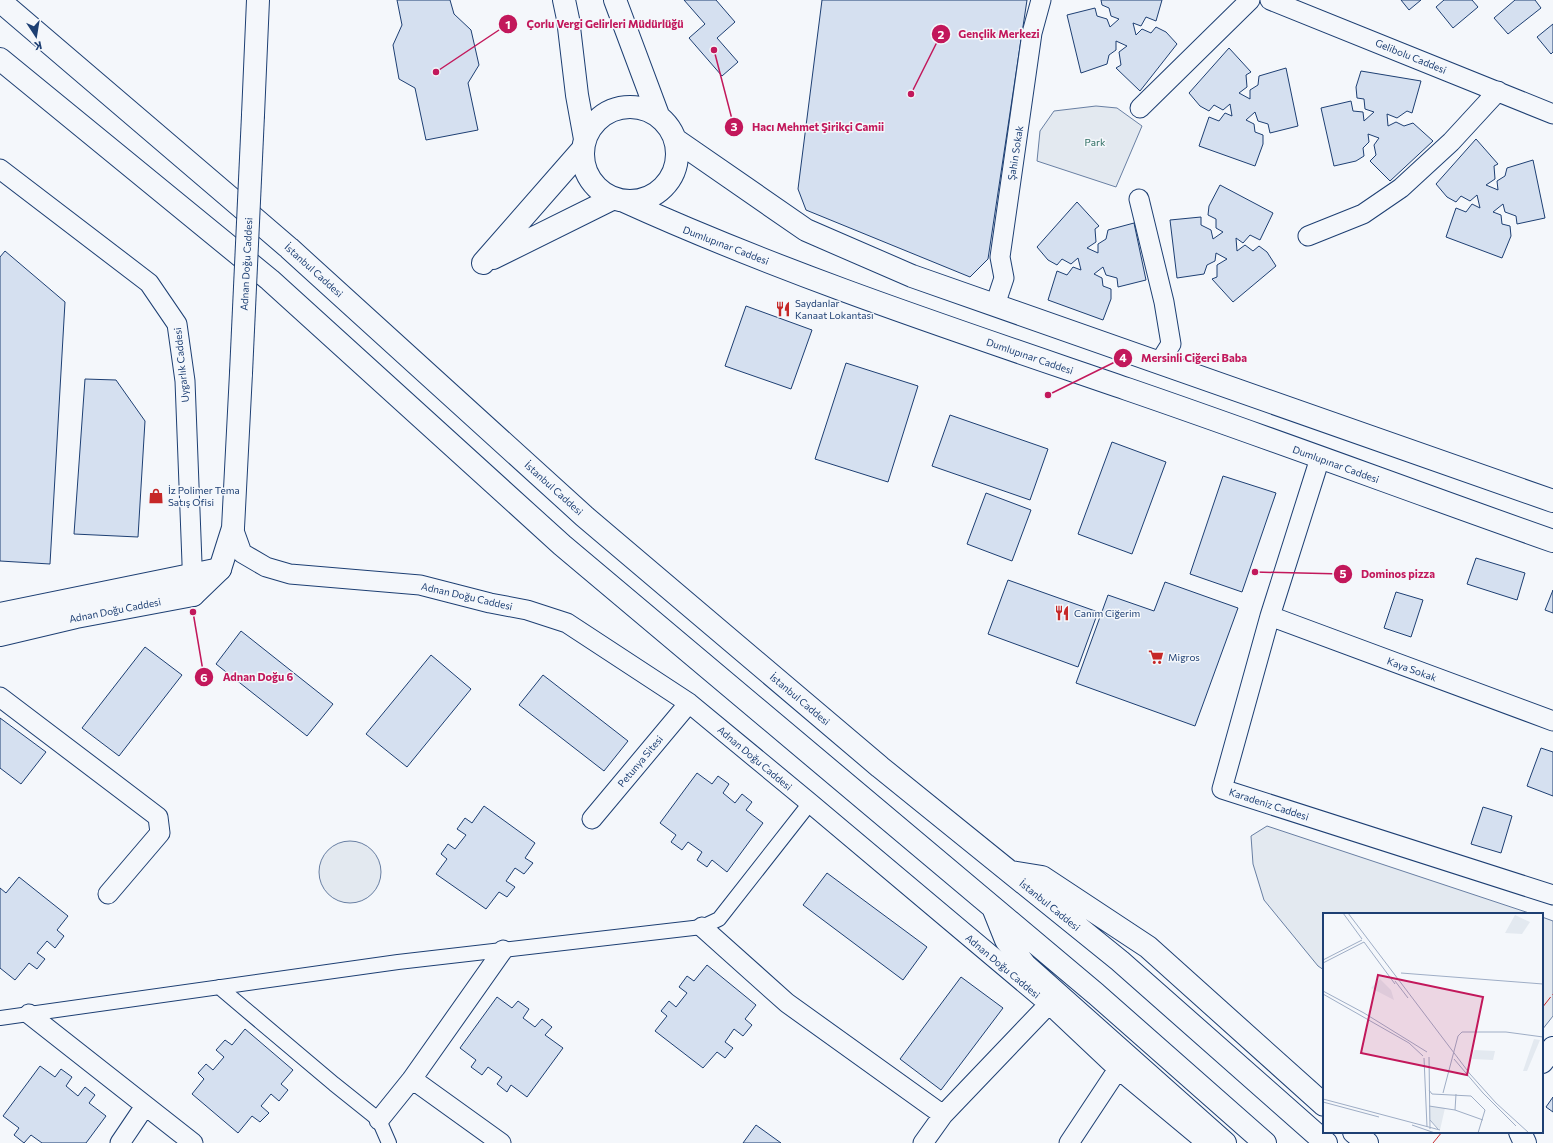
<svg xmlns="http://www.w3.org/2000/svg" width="1553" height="1143" font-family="Commissioner,sans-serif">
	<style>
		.green { fill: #e3e9f0; stroke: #687fa3 }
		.building { fill: #d5e0f0; stroke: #1d3f73 }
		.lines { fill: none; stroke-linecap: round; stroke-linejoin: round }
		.pedestrian-casing { stroke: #1d3f73; stroke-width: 16 }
		.minor-casing { stroke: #1d3f73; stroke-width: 21 }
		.tertiary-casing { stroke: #1d3f73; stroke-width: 24 }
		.secondary-casing { stroke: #1d3f73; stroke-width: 24 }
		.primary-casing { stroke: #1d3f73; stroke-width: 24 }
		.trunk-casing { stroke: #1d3f73; stroke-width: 24 }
		.pedestrian { stroke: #f4f7fb; stroke-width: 14 }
		.minor { stroke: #f4f7fb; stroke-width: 19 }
		.tertiary { stroke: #f4f7fb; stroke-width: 22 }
		.secondary { stroke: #f4f7fb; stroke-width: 22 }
		.primary { stroke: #f4f7fb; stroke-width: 22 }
		.trunk { stroke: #f4f7fb; stroke-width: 22 }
		.secondary-bridge-casing { stroke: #1d3f73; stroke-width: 24; stroke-linecap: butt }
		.secondary-bridge { stroke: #f4f7fb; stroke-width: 22 }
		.power { stroke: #c62828; stroke-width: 1; stroke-dasharray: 14 3 2 3; stroke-linecap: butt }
		.labels { text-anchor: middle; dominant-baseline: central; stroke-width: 3; stroke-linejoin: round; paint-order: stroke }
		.street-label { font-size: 10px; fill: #1d3f73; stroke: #f4f7fb }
		.park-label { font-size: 10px; fill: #2c6c60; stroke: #f4f7fb }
		.poi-label { font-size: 10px; fill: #1d3f73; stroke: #f4f7fb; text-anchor: start }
		.inset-road { fill: none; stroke: #9eadc5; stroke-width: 1 }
		.view { fill: #c2185b; fill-opacity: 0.15; stroke: #c2185b; stroke-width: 2 }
		.inset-edge { fill: none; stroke: #1d3f73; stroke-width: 2 }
		.leader { fill: none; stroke: #c2185b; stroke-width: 1.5 }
		.callout-dot { fill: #c2185b; stroke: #f4f7fb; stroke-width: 1.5 }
		.mark-label { font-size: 12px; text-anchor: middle; font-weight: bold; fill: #fff }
		.callout-label { font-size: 11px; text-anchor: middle; font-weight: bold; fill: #c2185b; stroke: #f4f7fb; stroke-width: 3; stroke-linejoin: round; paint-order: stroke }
	</style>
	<rect width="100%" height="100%" fill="#f4f7fb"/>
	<path class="green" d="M1096,106l21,2 25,18 -26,61 -79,-26 3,-30 14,-20z
		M1267,826l265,88h-208v56l-6,-4 -54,-66 -11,-36 -2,-28z
		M319 872a31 31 0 1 1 62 0a31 31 0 1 1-62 0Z
		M1542,917l11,4v95l-11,14z"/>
	<path class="building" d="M397,0h53l4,14 17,16 8,35 -11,18 10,47 -52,10 -11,-52 -16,-9 -6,-34 9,-20z
		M684,0h32l19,22 -18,16 21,24 -16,14 -33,-38 16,-14z
		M822,0h205l-39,259 -18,18 -164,-67 -8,-21z
		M1101,0h61l-6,21 -10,-4 -5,9 -8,-3 3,12 6,-6 9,4 5,-6 10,5 11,12 -37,47 -24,-23 5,-3 -2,-13 8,-6 -11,-5v9l-7,5 -2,9 -26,9 -14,-58 28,-7 2,8 10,3 3,8 9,-8 -8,-3 -2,-8 -7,-3z
		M1401,0h20l-12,10z
		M1444,0h28l6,7 -25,21 -17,-21z
		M1515,0h20l6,8 -33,26 -14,-16z
		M1553,24v28l-2,2 -14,-17z
		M1229,48l22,24 -5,3 1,12 -8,6 11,6v-9l8,-5 1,-9 27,-8 12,58 -28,7 -2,-9 -10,-3 -3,-9 -9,8 8,4 1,8 8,3v9l-8,22 -56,-20 10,-29 10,4 6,-8 7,3 -2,-12 -7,6 -9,-5 -5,6 -9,-5 -11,-13z
		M1361,71l60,10 -9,32 -5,-2 -10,7 -10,-4 1,12 8,-4 8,4 9,-3 20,18 -43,40 -20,-20 6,-6 -2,-10 5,-7 -11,-4 1,8 -6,6 1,8 -8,5 -22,5 -13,-58 30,-7 2,10 10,1 1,9 10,-9 -9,-3 -1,-10 -7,-1 -1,-11z
		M1476,139l22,25 -4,2 1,13 -9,6 12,5 -1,-9 8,-5 2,-8 26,-8 12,58 -28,6 -1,-8 -11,-4 -2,-8 -10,8 8,3 1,9 8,2 1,10 -9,22 -56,-21 10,-29 10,4 6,-8 8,4 -3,-13 -7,6 -9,-5 -5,6 -9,-5 -11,-13z
		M1220,185l53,28 -13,27 -10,-5 -7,8 -7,-5 1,13 8,-6 8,6 6,-5 8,6 9,14 -43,36 -21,-23 5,-2v-12l10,-6 -11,-6 -1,8 -8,4 -3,9 -27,4 -7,-58 31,-3v8l10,5 2,9 10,-7 -7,-4v-9l-8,-4 1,-9z
		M1077,202l22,24 -4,3 1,13 -9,6 11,5v-9l8,-5 2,-9 26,-7 12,57 -28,7 -1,-9 -11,-3 -3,-8 -9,7 8,4 1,8 8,3v10l-8,21 -55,-20 9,-29 10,4 6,-8 8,3 -3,-12 -7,6 -9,-5 -5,6 -9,-5 -11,-13z
		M5,251l60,51 -15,262 -50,-3v-304z
		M746,306l66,24 -21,59 -66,-23z
		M846,363l72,23 -30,96 -73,-23z
		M85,379l31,1 29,41 -7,116 -64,-3z
		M950,415l98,34 -18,51 -98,-34z
		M1112,442l54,20 -34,92 -54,-20z
		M1223,476l53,17 -34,99 -52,-18z
		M986,493l45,17 -19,51 -45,-17z
		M1476,558l49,15 -8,27 -50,-16z
		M1008,580l90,32 -20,55 -90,-33z
		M1165,582l73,26 -43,118 -119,-43 32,-88 46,16z
		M1553,590v23l-8,-3z
		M1396,592l27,8 -12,37 -27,-9z
		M241,631l92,73 -26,32 -91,-72z
		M145,647l37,28 -63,81 -37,-28z
		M431,655l40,34 -64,78 -41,-33z
		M543,675l85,66 -24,30 -85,-66z
		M0,718l46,34 -25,32 -21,-16z
		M1541,748l12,4v44l-26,-10z
		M697,773l15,11 6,-8 11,8 -6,9 12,10 7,-9 10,8 -6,8 17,13 -36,49 -15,-12 -5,7 -10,-7 5,-8 -14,-10 -6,8 -11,-8 5,-7 -16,-12z
		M484,806l51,37 -10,15 8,5 -9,11 -9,-6 -9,13 9,6 -8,10 -8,-5 -13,17 -50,-35 11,-15 -6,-5 7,-10 7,5 11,-14 -9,-6 8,-11 7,5z
		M1483,807l29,9 -11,37 -30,-9z
		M827,873l100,74 -24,33 -100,-75z
		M19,877l49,39 -11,14 7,6 -9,12 -8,-7 -10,12 8,6 -8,10 -8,-6 -14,17 -15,-12v-80l6,5z
		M707,965l49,40 -11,14 7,6 -9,11 -9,-7 -9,13 8,6 -8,10 -8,-6 -14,16 -48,-37 12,-15 -6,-5 8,-10 7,6 11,-14 -8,-6 8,-11 7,5z
		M961,977l42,31 -62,82 -41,-31z
		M497,997l15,11 6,-7 11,8 -6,9 12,9 7,-8 10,8 -7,8 18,13 -36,49 -16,-12 -4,7 -10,-8 5,-7 -14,-10 -6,8 -11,-8 5,-7 -16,-12z
		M245,1029l48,41 -12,14 7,6 -9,11 -8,-7 -10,12 8,7 -9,9 -8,-6 -14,17 -46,-39 12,-15 -6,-6 8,-9 7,6 11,-13 -8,-7 9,-10 7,5z
		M40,1066l15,11 6,-8 11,8 -6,9 12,10 7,-9 10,8 -6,8 17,13 -20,27h-44l-11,-8 -7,8 -10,-8 5,-7 -16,-12z
		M1553,1097v15l-7,-5z
		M756,1125l25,18h-38z"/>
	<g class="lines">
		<g class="pedestrian-casing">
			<path id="pedestrian" d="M219,987l115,97 45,36 10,23
				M0,1018l398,-56 304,-35 17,-8 91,-116"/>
		</g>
		<g class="minor-casing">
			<path id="minor" d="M1270,0l283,114
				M1140,108l110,-108
				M0,169l149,114 28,41 8,57 8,208
				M1139,199l25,103 7,42 -12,19
				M1308,236l55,-22 38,-26 50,-46 47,-51
				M995,305l9,-27 -4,-21 32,-224 9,-33
				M1320,458l-50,158 -48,173 331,106
				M233,528l9,25 24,14 24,7 130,11 70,18 37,7 40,13 122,80 121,100 239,201 69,65 89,74
				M1270,616l283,105
				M0,697l158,120 2,16 -52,61
				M592,819l97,-116
				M702,927l85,76 156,112
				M29,1014l164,129
				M412,1079l89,64
				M379,1120l33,-41 91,-129
				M120,1143l25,-37
				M923,1143l20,-28 106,-111
				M1069,1143l49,-74"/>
		</g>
		<g class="tertiary-casing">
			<path id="tertiary" d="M1542,1062l11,-14
				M1520,1132l5,11"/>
		</g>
		<g class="secondary-casing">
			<path id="secondary" d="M564,0l4,19 9,76 8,44
				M615,0l43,115
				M583 154a47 47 0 1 1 94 0a47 47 0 1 1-94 0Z
				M253,115l5,-115
				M676,140l130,90 106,46 641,225
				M624,201c163,74 334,130 503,188 143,49 284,102 426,152
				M493,258l119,-59
				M483,263l99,-113
				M193,595l27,-26 13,-41 8,-155"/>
		</g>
		<g class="primary-casing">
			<path id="primary" d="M0,614l220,-45
				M0,635l76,-18 117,-22"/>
		</g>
		<g class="trunk-casing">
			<path id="trunk" d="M0,1l289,247 295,268 296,251 240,194 206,182
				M0,59l270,221 292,265 534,449 169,149
				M1011,872l31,5 106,70 176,158
				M994,910l12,30 19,25 200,178
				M1354,1132l13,11"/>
		</g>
		<use href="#pedestrian" class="pedestrian"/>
		<use href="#minor" class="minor"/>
		<use href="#tertiary" class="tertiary"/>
		<use href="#secondary" class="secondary"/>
		<use href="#primary" class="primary"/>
		<use href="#trunk" class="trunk"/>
		<g class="secondary-bridge-casing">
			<path id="secondary-bridge" d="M241,373l12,-258"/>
		</g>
		<use href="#secondary-bridge" class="secondary-bridge"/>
		<path class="power" d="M1542,1008l11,-14
			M1433,1143l9,-11"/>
	</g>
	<defs>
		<g id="restaurant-bare" transform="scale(1.2)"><path d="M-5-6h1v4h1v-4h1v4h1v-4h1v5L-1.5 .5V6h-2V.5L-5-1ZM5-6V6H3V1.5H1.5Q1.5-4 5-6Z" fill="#c62828" stroke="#f4f7fb" stroke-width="2.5" paint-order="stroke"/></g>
		<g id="shop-bare" transform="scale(1.2)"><path d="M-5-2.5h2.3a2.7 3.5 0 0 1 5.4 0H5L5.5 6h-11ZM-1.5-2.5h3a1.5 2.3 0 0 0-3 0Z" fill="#c62828" stroke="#f4f7fb" stroke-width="2.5" paint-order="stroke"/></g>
		<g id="supermarket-bare" transform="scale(1.2)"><path d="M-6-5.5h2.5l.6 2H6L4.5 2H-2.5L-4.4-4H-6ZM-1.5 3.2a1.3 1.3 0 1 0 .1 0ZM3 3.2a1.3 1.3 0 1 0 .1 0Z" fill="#c62828" stroke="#f4f7fb" stroke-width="2.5" paint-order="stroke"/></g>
	</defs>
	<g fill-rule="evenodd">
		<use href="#restaurant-bare" x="783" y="309"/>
		<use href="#shop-bare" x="156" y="496"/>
		<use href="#restaurant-bare" x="1062" y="613"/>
		<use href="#supermarket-bare" x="1156" y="657"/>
	</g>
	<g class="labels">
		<g class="street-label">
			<text transform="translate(1411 56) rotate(22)">Gelibolu Caddesi</text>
			<text transform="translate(1015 153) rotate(-81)">Şahin Sokak</text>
			<text transform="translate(726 245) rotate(21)">Dumlupınar Caddesi</text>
			<text transform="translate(246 264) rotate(-87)">Adnan Doğu Caddesi</text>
			<text transform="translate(314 270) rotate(42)">İstanbul Caddesi</text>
			<text transform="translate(1030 356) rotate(19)">Dumlupınar Caddesi</text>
			<text transform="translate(181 365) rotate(-96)">Uygarlık Caddesi</text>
			<text transform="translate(1336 464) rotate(20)">Dumlupınar Caddesi</text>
			<text transform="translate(554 488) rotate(42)">İstanbul Caddesi</text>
			<text transform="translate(467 596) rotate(13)">Adnan Doğu Caddesi</text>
			<text transform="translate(115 610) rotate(-11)">Adnan Doğu Caddesi</text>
			<text transform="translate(1412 669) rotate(20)">Kaya Sokak</text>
			<text transform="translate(800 699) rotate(40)">İstanbul Caddesi</text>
			<text transform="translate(755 758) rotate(40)">Adnan Doğu Caddesi</text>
			<text transform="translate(640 761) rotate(-50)">Petunya Sitesi</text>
			<text transform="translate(1269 804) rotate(18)">Karadeniz Caddesi</text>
			<text transform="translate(1050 905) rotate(39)">İstanbul Caddesi</text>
			<text transform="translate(1003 966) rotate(40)">Adnan Doğu Caddesi</text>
		</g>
		<g class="park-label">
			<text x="1095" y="142">Park</text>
		</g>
		<g class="poi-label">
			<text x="795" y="303">Saydanlar<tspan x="795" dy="12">Kanaat Lokantası</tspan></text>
			<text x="168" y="490">İz Polimer Tema<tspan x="168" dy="12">Satış Ofisi</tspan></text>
			<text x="1074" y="613">Canım Ciğerim</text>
			<text x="1168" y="657">Migros</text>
		</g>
	</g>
	<g transform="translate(1323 913)">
		<rect width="220" height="220" fill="#f4f7fb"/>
		<path d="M192,2l15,7 -8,12 -17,-1zM57,66l11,11 3,10 -23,-12zM211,126l6,1 -13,31h-4zM151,137l21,1 -2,9 -21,-1zM106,193l16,2 -5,22 -11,-11z" fill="#e3e9f0"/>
		<path class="inset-road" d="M20,0l19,26M25,0l122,161 26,29 33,30M41,29l31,42M0,47l39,-20M0,50l41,-21M78,60l142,11M72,68l13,17M0,78l41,22 63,39M0,81l86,49 14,13M106,144l1,72M101,145l3,69M131,146l29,34 33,33M106,177l3,4 39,2 14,14 -7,23M120,180l15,-57 4,-4h44l37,5M0,186l117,31M0,189l56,15M106,193l26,4 28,10M132,197l1,-16M107,207l8,9M89,212l23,8"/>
		<path class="view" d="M55,62l105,22 -16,78 -106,-22z"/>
		<rect width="220" height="220" class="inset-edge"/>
	</g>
	<path class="leader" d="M436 72L508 24M911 94L941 34M714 50L734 127M1048 395L1123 358M1255 572L1343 574M193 612L204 677"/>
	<g class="callout-dot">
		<circle cx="436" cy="72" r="4"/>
		<circle cx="911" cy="94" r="4"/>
		<circle cx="714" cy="50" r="4"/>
		<circle cx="1048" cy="395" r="4"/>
		<circle cx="1255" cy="572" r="4"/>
		<circle cx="193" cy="612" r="4"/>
		<circle cx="508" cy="24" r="10"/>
		<circle cx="941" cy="34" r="10"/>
		<circle cx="734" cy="127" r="10"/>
		<circle cx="1123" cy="358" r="10"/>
		<circle cx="1343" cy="574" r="10"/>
		<circle cx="204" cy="677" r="10"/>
	</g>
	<g class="mark-label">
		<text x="508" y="29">1</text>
		<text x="941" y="39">2</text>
		<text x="734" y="131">3</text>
		<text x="1123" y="362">4</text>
		<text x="1343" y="578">5</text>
		<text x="204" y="682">6</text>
	</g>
	<g class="callout-label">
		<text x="605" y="28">Çorlu Vergi Gelirleri Müdürlüğü</text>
		<text x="999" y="38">Gençlik Merkezi</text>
		<text x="818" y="131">Hacı Mehmet Şirikçi Camii</text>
		<text x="1194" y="362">Mersinli Ciğerci Baba</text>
		<text x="1398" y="578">Dominos pizza</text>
		<text x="258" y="681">Adnan Doğu 6</text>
	</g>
	<g transform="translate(36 36) rotate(168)" stroke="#f4f7fb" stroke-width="3" paint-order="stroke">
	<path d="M0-3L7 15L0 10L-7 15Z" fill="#1d3f73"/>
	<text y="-6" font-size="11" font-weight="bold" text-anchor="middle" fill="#1d3f73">K</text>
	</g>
</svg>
